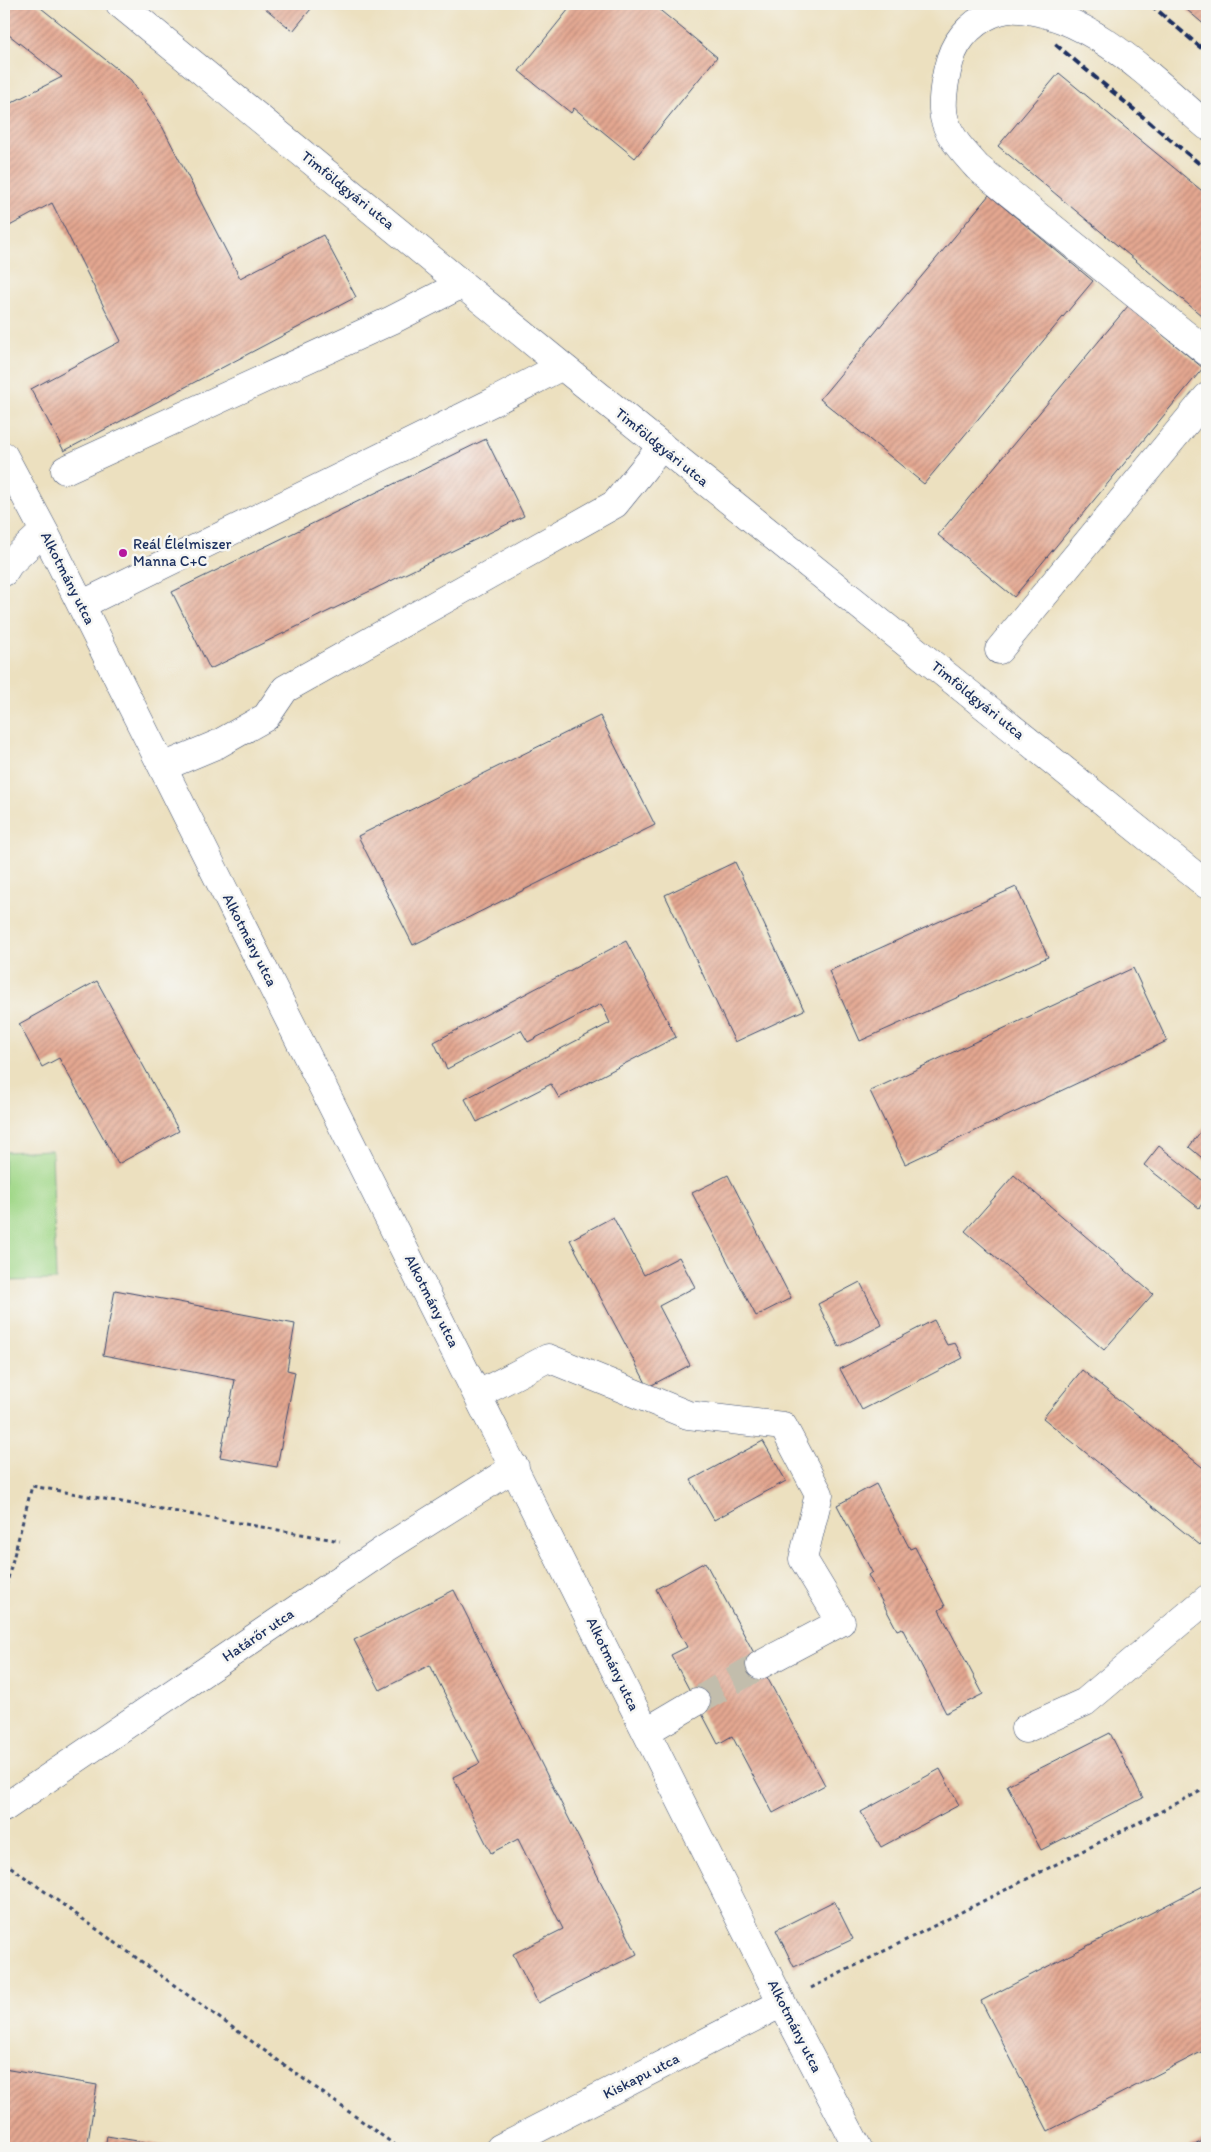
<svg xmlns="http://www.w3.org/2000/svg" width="1211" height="2152" font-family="Itim,sans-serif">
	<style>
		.grass { fill: #a1d889; stroke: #5e8474 }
		.building { fill: url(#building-hatch) }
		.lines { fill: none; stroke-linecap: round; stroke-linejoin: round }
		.minor-tunnel { stroke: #c2bdac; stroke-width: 28; stroke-dasharray: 28 14; stroke-linecap: butt }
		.minor-casing { stroke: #3a4a6d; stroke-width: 29 }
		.path { stroke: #3a4a6d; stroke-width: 3; stroke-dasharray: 4 4; stroke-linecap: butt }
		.minor { stroke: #fff; stroke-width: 28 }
		.rail { stroke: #1b2f5e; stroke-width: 4; stroke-dasharray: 8 4; stroke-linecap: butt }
		.poi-dot { fill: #b5179e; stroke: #f6f6f2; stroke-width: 2 }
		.labels { text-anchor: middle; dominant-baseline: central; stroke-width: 5; stroke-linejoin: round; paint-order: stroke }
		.street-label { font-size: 15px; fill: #1b2f5e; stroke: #f6f6f2 }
		.poi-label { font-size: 15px; fill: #1b2f5e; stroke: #f6f6f2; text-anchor: start }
	</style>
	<defs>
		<pattern id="building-hatch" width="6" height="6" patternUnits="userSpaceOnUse" patternTransform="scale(1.25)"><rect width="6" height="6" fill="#e4a790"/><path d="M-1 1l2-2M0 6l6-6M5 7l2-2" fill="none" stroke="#b88879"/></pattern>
	</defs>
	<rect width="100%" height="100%" fill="#f6f6f2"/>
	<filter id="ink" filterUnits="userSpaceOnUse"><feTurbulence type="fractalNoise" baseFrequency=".02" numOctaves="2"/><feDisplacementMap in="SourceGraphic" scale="10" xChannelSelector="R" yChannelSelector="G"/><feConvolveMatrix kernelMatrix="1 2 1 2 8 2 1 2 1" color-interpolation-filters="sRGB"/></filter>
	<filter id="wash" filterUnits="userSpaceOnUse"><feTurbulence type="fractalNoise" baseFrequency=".0096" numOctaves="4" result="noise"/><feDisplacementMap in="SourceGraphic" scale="20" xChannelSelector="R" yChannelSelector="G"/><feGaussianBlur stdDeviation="1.12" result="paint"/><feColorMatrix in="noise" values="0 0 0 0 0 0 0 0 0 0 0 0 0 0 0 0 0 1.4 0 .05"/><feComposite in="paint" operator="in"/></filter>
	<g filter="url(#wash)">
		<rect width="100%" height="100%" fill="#ece0bf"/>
		<path class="grass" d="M52,1150l4,130 -52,1v-129z"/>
		<g id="blocks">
			<path class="building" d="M4,4h32l95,76 32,48 77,150 83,-43 33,62 -292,154 -33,-62 90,-48 -69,-138 -48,26v-130l3,6 55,-28 -58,-46z
				M260,4h55l-22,27z
				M573,4h86l-3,3 61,50 -82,101 -61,-50 -3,5 -52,-42z
				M1180,4h27v23z
				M1059,73l148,122v125l-209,-174z
				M989,195l104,86 -169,203 -104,-85z
				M1128,306l75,62 -189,229 -76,-62z
				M486,439l38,77 -314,153 -38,-77z
				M600,716l55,109 -242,120 -55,-109z
				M735,862l69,148 -69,32 -70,-147z
				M1016,887l32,70 -188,84 -31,-70z
				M626,941l50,96 -117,61 -8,-14 -74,38 -12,-23 145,-76 -9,-19 -73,38 -7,-12 -74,39 -13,-27z
				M1133,968l34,73 -262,123 -35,-73z
				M97,981l82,150 -61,33 -59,-106 -17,9 -23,-43z
				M1207,1123v39l-18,-15z
				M1159,1146l48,38v13l-8,11 -55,-43z
				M728,1175l63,123 -35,18 -64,-123z
				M1014,1175l139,119 -49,56 -139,-119z
				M613,1217l31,58 35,-18 16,30 -36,19 31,59 -42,22 -78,-147z
				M860,1282l22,43 -43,22 -21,-43z
				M115,1290l180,34 -8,46 8,2 -18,95 -57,-10 15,-77 -132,-25z
				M934,1320l13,25 8,-2 8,15 -101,52 -22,-41z
				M1082,1370l125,101v65l-7,9 -157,-127z
				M763,1441l23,40 -72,39 -23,-40z
				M876,1484l34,65 5,-2 30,59 -6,4 44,84 -37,19 -44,-85 -5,2 -29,-55 4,-3 -35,-67z
				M705,1562l120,223 -52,28 -41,-77 -14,8 -47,-89 16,-8 -31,-58z
				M454,1590l183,364 -99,49 -25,-49 50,-25 -45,-90 -27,14 -38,-76 27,-14 -50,-98 -50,25 -26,-50z
				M1110,1733l33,65 -102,52 -34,-65z
				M940,1769l19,36 -78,42 -20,-35z
				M1207,1884v165l-159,82 -67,-130z
				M834,1901l19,38 -59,28 -18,-37z
				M4,2069l93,16 -10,63h-83z
				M107,2136l67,11v1h-69z
				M1207,2139v9h-19z"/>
		</g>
	</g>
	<g filter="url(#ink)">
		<use href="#blocks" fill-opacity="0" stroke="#3a4a6d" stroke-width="1"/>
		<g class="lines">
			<path class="minor-tunnel" d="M696,1702l64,-37"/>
			<g class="minor-casing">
				<path id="minor" d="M120,4l442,362 645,519
					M1207,126c-53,-45 -113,-110 -187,-117 -24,-3 -50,14 -63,35 -10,16 -18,59 -12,77 6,19 20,32 32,46l230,185
					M4,456l40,75 738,1472 76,145
					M65,470l327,-150 70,-36
					M4,572l5,-8 35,-33
					M81,605l412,-203 69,-36
					M999,650l208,-253
					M163,767l55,-23 48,-27 19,-28 330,-185 47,-58
					M479,1394l69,-36 140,57 95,11 36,68 -16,65 38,63 -81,43
					M1025,1729l60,-27 122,-103
					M647,1731l49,-29
					M4,1808l381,-259 130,-82
					M500,2148l282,-145"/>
			</g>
			<path class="path" d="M4,1594l28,-108 308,55
				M4,1862l395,286
				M811,1988l396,-200"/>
			<use href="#minor" class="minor"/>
			<path class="rail" d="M1150,4l57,49
				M1055,44l152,126"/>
		</g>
	</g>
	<circle class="poi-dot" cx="123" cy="553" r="5"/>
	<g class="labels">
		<g class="street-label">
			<text transform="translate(348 190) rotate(39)">Timföldgyári utca</text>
			<text transform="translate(662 447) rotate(39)">Timföldgyári utca</text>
			<text transform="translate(68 578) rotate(63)">Alkotmány utca</text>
			<text transform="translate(978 700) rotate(39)">Timföldgyári utca</text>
			<text transform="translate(250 940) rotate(63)">Alkotmány utca</text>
			<text transform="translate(432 1301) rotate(63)">Alkotmány utca</text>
			<text transform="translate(258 1635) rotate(-34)">Határőr utca</text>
			<text transform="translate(613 1664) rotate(64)">Alkotmány utca</text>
			<text transform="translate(795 2026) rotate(63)">Alkotmány utca</text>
			<text transform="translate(641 2076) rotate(-27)">Kiskapu utca</text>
		</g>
		<g class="poi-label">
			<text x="133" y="544">Reál Élelmiszer<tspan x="133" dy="17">Manna C+C</tspan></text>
		</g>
	</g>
	<rect width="1211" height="2152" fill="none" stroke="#f6f6f2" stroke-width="20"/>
</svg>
